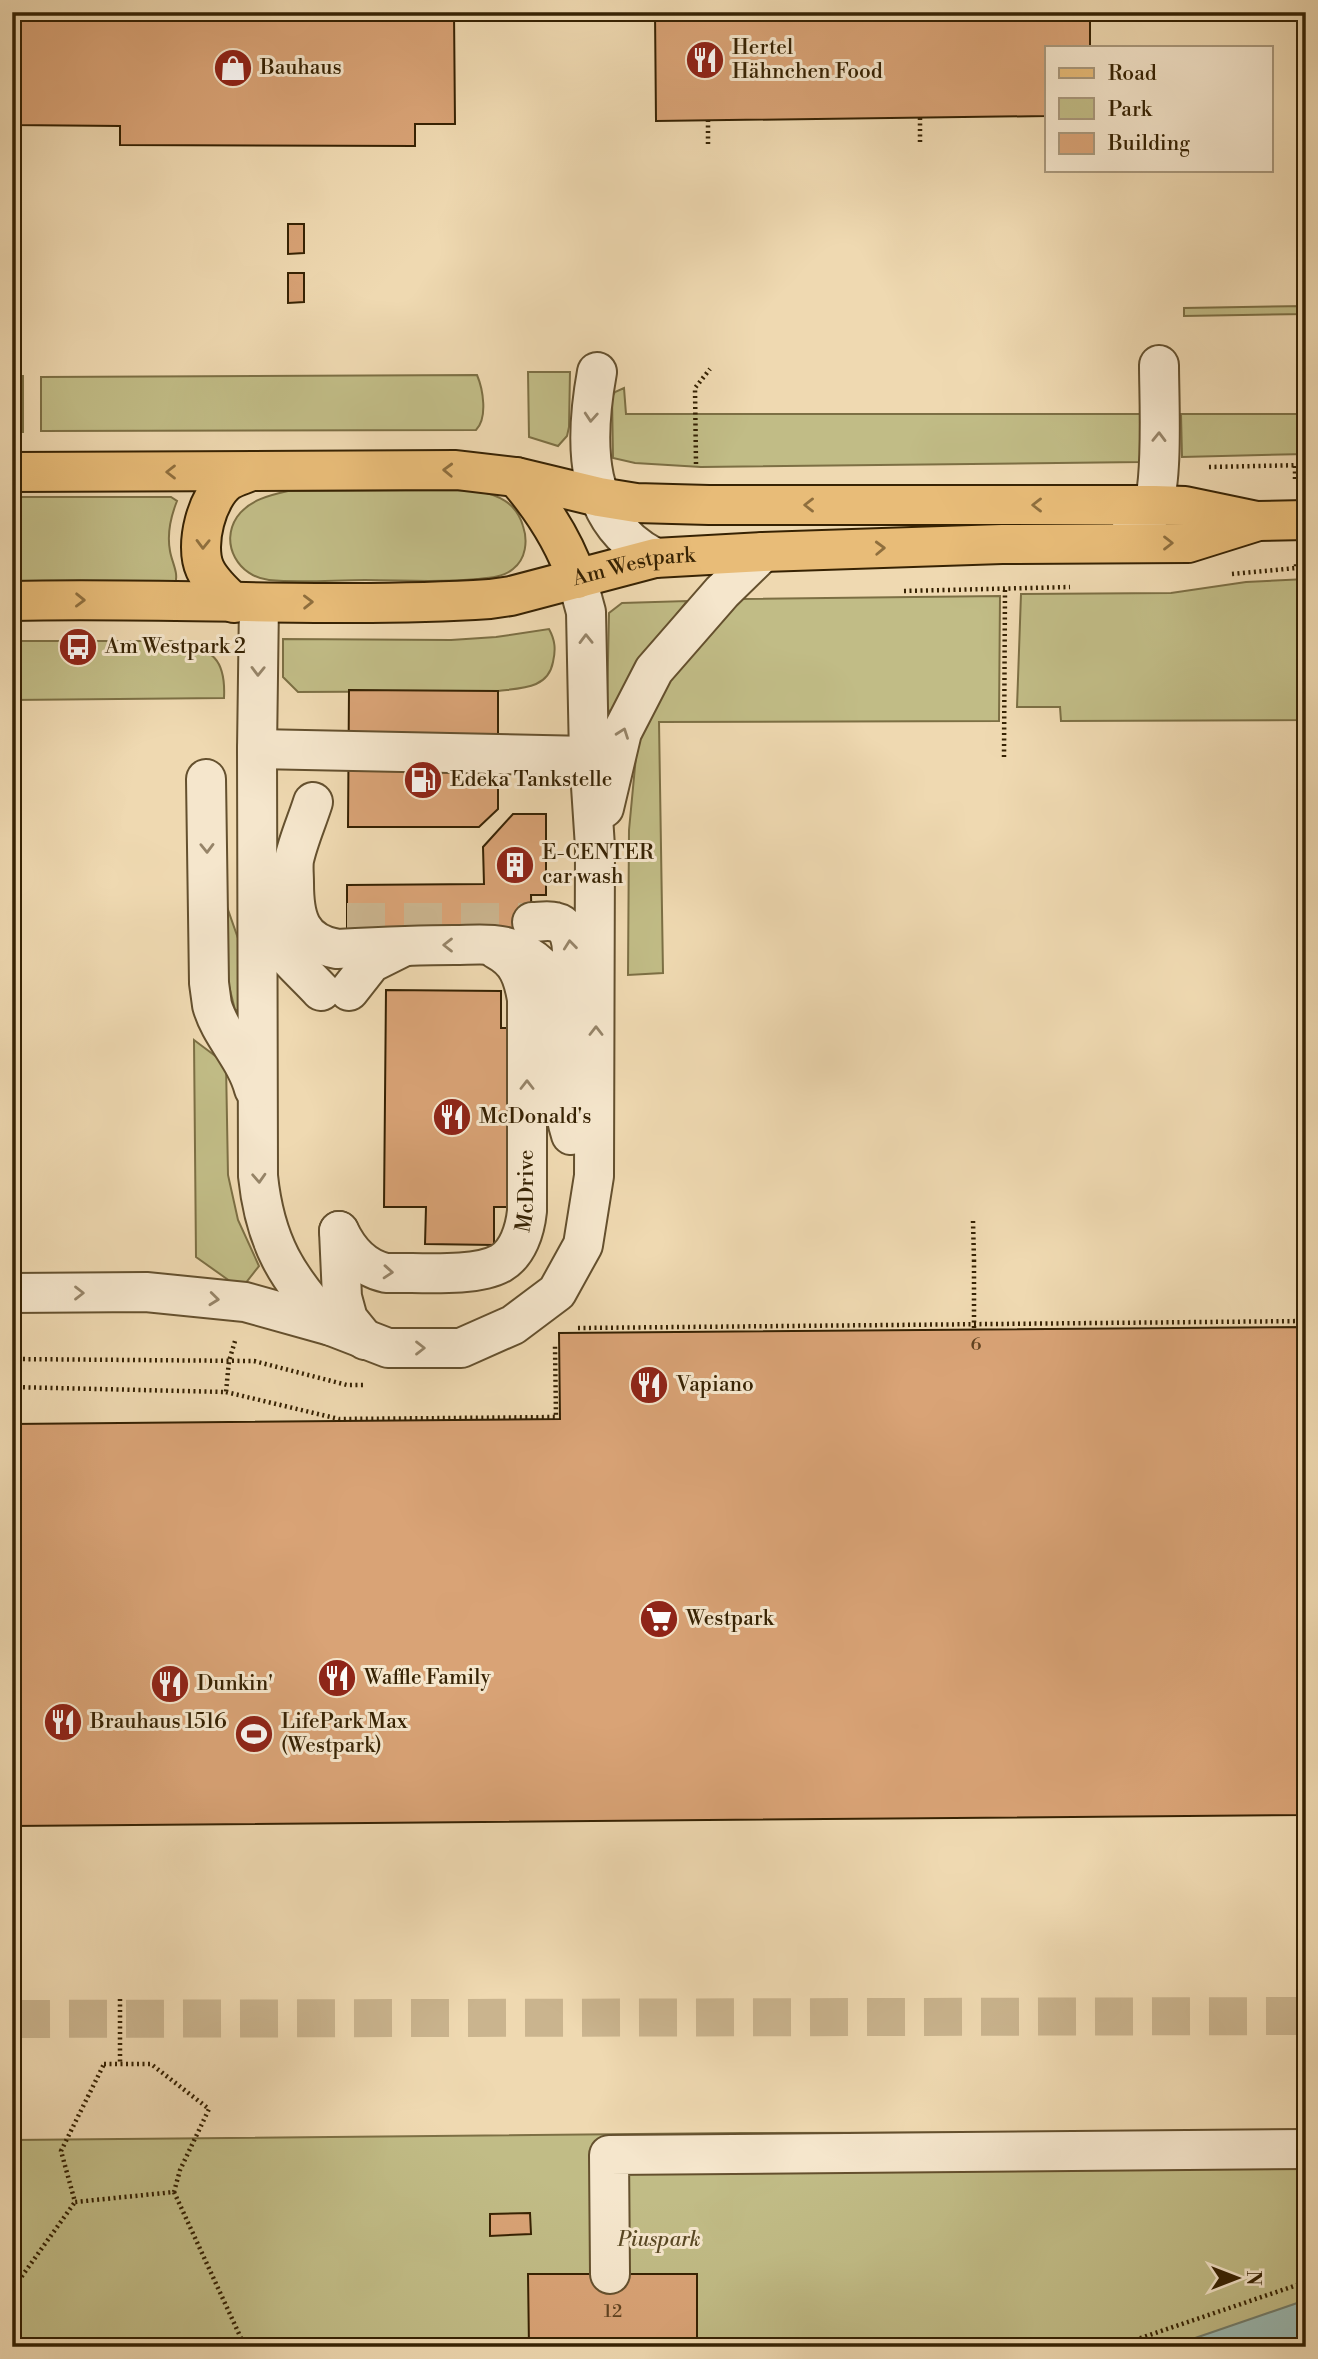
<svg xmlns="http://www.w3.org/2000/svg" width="1318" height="2359" font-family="'Libre Bodoni',serif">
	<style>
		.green { fill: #c1bc86; stroke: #7c6f44; stroke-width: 2 }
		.water { fill: #9ab9b2; stroke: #727d6c; stroke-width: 2 }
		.building { fill: #d9a376; stroke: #362203; stroke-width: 2 }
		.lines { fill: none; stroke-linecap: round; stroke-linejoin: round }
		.minor-tunnel { stroke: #cab48e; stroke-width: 38; stroke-dasharray: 38 19; stroke-linecap: butt }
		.minor-casing { stroke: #64502e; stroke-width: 42 }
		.major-casing { stroke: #362203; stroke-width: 42 }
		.path { stroke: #362203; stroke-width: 4.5; stroke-dasharray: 2 3.5; stroke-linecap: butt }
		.minor { stroke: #f5e6cc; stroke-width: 38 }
		.major { stroke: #e8bc78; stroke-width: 38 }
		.path-bridge { stroke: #362203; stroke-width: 4.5; stroke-dasharray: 2 3.5; stroke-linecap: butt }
		.oneway { stroke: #968468 }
		.oneway2 { stroke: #8f6f3e }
		.labels { text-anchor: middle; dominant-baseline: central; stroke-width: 6; stroke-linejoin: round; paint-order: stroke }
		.number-label { font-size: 18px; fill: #5f4220 }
		.poi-label { font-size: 21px; fill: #362203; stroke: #f5e6cc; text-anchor: start }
		.street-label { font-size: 21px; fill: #362203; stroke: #f5e6cc }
		.park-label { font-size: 21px; font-style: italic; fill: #594824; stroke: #f5e6cc }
	</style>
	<rect width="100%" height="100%" fill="#efd9b1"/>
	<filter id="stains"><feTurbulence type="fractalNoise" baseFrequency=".00286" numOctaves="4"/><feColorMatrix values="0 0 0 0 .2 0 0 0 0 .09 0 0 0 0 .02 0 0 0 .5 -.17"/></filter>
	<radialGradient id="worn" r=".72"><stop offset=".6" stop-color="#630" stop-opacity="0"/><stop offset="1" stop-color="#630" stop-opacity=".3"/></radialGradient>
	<path class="green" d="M1306,306v8l-122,2v-8z
		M528,372h42l-1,55 -2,9 -9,10 -29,-9z
		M477,375c6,14 11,43 -1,55l-435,1v-54z
		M12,376h11v56h-11z
		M624,388l2,26h514v48l-439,5 -66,-4 -22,-5 -1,-61 3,-5z
		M1181,414h125v40l-124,3z
		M475,490c23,5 41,12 48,36 5,15 3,33 -10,43 -9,8 -24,9 -36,10 -37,4 -75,1 -112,1 -31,0 -65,3 -96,0 -30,-3 -50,-36 -32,-63 12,-17 33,-22 51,-26z
		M12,497h159l6,4c-6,15 -10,34 -7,50 2,12 9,22 5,33l-163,1z
		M1306,579v141l-245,1 -1,-14h-43l4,-113 150,-1 75,-11z
		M1000,596l-1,125 -340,1 4,251 -35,2 1,-145 9,-95 42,-75 61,-61z
		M687,601l-19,24 -57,90 -4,-8 2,-94 13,-10z
		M549,629c6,11 7,20 4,33 -5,27 -32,26 -55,29l-200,1 -15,-15v-38l168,1 45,-3z
		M177,641c36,9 49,18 47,57l-212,2v-59z
		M222,797l4,1v106l14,40 -1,66h-4l-10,-40z
		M194,1040l32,24 2,111 10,45 21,46 -18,23 -45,-32z
		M1306,2132v215h-1294v-207l728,-7z"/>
	<path class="water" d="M1306,2300v47h-137z"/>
	<path class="building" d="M12,12h442l1,112h-40v22l-295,-1v-19l-108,-1z
		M655,12h435v35h-43v69l-391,5z
		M288,224h16v29l-16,1z
		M288,273h16v29l-16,1z
		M349,690l149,1v118l-19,18h-131z
		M513,814h33v81h-15l1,36 -185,2v-48l137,-1 -1,-37z
		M386,990l115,1v37h18l-1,179h-24v38l-69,-1 1,-37h-42z
		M1306,1327v488l-1294,11v-402l548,-5 -1,-86z
		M530,2213l1,21 -41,2v-22z
		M528,2274h169v73h-168z"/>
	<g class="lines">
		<path class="minor-tunnel" d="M347,922h185
			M12,2019l1294,-3"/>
		<g class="minor-casing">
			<g id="minor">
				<path d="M597,372c-13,71 -14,149 58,186"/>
				<path d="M1132,526c6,-3 14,-5 18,-12 14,-25 9,-116 9,-149"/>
				<path d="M259,603l-2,146 1,427c7,67 29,102 73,150"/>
				<path d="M257,749l332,7"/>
				<path d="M206,779l3,204c1,7 2,15 3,22 8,30 34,53 42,84"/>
				<path d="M313,802c-6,19 -15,39 -19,58 -1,7 0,15 0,23 0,33 5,59 43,66 39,-2 78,-4 117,-4 21,0 45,-3 64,6 22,10 38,28 41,52 6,45 -2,88 12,132"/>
				<path d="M604,808l18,-76 32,-62 68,-78 41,-40"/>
				<path d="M259,909c10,35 38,56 62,82"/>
				<path d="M532,922c7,0 16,-2 23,0 24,5 16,45 15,62"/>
				<path d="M349,991l22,-28 32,-16"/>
				<path id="s1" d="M339,1231c10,21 24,37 47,42 30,-1 89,5 115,-10 17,-10 24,-33 26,-52v-212c-4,-22 -9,-38 -30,-49"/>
				<path d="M339,1231l3,66 6,22 17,21"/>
				<path d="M12,1293l134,-1 99,10 86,24 57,22h73l52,-23 44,-33 26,-47 11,-69 1,-329 -6,-91 -3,-144 -9,-33"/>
				<path d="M610,2274l-1,-119 697,-6"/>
			</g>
		</g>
		<g class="major-casing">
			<g id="major">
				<path d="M12,472l444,-2 60,7 83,20 37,6 73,2h445l31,1 72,15 49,-1"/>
				<path d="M516,477c26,30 48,64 61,102"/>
				<path id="s2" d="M12,601c159,-4 319,8 478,-2l21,-3 144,-38 108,-6 239,-8 186,-1 67,-21"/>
				<path d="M234,603c-11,-10 -23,-21 -29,-34 -11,-24 2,-73 23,-88 6,-4 14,-6 21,-9"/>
			</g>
		</g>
		<path class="path" d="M920,118v25
			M708,120v25
			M696,464l-1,-76 15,-19
			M1295,466v16
			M1209,467l97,-2
			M1296,568h10
			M1232,574l64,-6v-7
			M904,591l166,-4
			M1004,757l1,-168
			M973,1221l1,39
			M578,1328l728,-7
			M12,1359l242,2 93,24h18
			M12,1387l214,5 3,-31 6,-20
			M226,1392l113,27 217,-2 -1,-72
			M120,1999v65
			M104,2064h47l58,45 -29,61 -6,22 -99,10 -14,-51z
			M174,2192l71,155
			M12,2290l63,-88
			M1114,2347l192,-65"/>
		<use href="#minor" class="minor"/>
		<use href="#major" class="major"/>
		<path class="path-bridge" d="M974,1260v69"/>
	</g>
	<defs><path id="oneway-chevron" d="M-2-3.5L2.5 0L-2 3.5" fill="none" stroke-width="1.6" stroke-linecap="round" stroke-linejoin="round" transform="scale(1.75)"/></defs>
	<g class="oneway">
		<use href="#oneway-chevron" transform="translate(591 417) rotate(94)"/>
		<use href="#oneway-chevron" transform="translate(1159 437) rotate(-89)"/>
		<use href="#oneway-chevron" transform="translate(586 639) rotate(-91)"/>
		<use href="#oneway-chevron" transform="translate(258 671) rotate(91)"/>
		<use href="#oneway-chevron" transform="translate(623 733) rotate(-70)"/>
		<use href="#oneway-chevron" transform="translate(207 848) rotate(89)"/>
		<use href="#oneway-chevron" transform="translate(448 945) rotate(180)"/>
		<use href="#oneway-chevron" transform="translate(570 945) rotate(-96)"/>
		<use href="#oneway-chevron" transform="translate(596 1031) rotate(-90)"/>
		<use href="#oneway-chevron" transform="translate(527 1085) rotate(-90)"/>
		<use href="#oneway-chevron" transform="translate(259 1178) rotate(87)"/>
		<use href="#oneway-chevron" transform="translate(388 1272) rotate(4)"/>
		<use href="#oneway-chevron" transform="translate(79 1293)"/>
		<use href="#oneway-chevron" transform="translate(214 1299) rotate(6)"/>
		<use href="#oneway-chevron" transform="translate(420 1348)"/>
	</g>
	<g class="oneway2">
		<use href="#oneway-chevron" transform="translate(448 470) rotate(-178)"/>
		<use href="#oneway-chevron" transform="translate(171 472) rotate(180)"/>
		<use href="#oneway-chevron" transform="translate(809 505) rotate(180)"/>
		<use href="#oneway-chevron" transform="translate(1037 505) rotate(180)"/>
		<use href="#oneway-chevron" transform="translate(1168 543)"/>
		<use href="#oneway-chevron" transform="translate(203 544) rotate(91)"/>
		<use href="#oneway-chevron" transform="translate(880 548) rotate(-2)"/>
		<use href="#oneway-chevron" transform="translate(80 600) rotate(1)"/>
		<use href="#oneway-chevron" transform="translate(308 602) rotate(-1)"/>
	</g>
	<defs>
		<g id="restaurant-disc" transform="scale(2.0125)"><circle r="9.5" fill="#8f2418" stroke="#f5e6cc"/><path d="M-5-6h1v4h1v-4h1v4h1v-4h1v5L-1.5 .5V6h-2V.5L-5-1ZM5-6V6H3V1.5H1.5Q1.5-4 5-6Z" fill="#fff"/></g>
		<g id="shop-disc" transform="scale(2.0125)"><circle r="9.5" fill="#8f2418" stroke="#f5e6cc"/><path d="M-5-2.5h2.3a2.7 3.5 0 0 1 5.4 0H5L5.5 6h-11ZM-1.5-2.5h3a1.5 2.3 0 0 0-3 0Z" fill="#fff"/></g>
		<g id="bus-disc" transform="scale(2.0125)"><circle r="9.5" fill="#8f2418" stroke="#f5e6cc"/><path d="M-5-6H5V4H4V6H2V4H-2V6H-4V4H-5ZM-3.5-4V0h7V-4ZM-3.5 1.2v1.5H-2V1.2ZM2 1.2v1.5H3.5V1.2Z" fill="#fff"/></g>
		<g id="fuel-disc" transform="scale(2.0125)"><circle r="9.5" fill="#8f2418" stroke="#f5e6cc"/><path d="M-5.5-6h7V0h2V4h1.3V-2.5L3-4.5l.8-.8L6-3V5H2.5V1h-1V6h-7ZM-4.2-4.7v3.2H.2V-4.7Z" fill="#fff"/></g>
		<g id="building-disc" transform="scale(2.0125)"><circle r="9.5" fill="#8f2418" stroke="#f5e6cc"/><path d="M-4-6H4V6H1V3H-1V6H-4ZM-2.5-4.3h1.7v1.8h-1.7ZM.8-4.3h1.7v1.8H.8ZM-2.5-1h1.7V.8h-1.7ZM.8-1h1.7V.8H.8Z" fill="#fff"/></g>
		<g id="supermarket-disc" transform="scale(2.0125)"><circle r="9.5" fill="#8f2418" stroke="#f5e6cc"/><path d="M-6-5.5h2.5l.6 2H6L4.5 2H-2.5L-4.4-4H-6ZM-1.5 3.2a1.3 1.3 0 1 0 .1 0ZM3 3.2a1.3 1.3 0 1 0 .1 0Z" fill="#fff"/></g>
		<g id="stadium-disc" transform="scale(2.0125)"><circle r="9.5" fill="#8f2418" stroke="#f5e6cc"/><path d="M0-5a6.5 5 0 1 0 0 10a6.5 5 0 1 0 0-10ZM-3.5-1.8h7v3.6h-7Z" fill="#fff"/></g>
	</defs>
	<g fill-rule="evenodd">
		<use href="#restaurant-disc" x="705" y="60"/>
		<use href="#shop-disc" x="233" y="68"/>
		<use href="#bus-disc" x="78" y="647"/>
		<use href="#fuel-disc" x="423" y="780"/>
		<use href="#building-disc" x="515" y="865"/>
		<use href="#restaurant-disc" x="452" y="1117"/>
		<use href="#restaurant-disc" x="649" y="1385"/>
		<use href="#supermarket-disc" x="659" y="1619"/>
		<use href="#restaurant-disc" x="337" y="1678"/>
		<use href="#restaurant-disc" x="170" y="1684"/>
		<use href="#restaurant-disc" x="63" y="1722"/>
		<use href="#stadium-disc" x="254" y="1734"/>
	</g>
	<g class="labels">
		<g class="number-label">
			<text x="976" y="1344">6</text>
			<text x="613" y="2311">12</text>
		</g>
		<g class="poi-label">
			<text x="732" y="48">Hertel<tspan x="732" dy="24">Hähnchen Food</tspan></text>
			<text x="260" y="68">Bauhaus</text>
			<text x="105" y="647">Am Westpark 2</text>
			<text x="450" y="780">Edeka Tankstelle</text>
			<text x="542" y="853">E-CENTER<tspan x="542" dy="24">car wash</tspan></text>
			<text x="479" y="1117">McDonald's</text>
			<text x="676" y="1385">Vapiano</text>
			<text x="686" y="1619">Westpark</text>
			<text x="364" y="1678">Waffle Family</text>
			<text x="197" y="1684">Dunkin'</text>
			<text x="90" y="1722">Brauhaus 1516</text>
			<text x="281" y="1722">LifePark Max<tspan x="281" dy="24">(Westpark)</tspan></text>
		</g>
		<g class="street-label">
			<text stroke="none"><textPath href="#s2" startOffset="626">Am Westpark</textPath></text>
			<text stroke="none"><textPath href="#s1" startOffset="262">McDrive</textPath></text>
		</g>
		<g class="park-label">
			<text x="659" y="2240">Piuspark</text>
		</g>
	</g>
	<rect width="1318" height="2359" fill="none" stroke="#efd9b1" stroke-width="42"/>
	<rect x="14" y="14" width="1290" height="2331" fill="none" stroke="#362203" stroke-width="3.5"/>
	<rect x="21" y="21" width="1276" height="2317" fill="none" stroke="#362203" stroke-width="2"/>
	<rect x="1045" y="46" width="228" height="126" fill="#f5e6cc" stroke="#a9987c" stroke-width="2"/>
	<rect x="1059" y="68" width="35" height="10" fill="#e8bc78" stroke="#a9987c" stroke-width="2"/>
	<text x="1108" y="80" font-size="21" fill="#362203">Road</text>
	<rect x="1059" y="98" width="35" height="21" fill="#c1bc86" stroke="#a9987c" stroke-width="2"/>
	<text x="1108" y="116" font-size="21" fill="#362203">Park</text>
	<rect x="1059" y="133" width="35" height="21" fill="#d9a376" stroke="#a9987c" stroke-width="2"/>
	<text x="1108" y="150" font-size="21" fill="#362203">Building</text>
	<g transform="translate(1237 2278) rotate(90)" stroke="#f5e6cc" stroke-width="5" paint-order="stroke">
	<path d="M0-5L12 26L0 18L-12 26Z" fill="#362203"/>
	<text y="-10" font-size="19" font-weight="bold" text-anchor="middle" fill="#362203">N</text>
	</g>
	<rect width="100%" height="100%" filter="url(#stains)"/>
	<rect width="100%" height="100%" fill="url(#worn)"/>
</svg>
